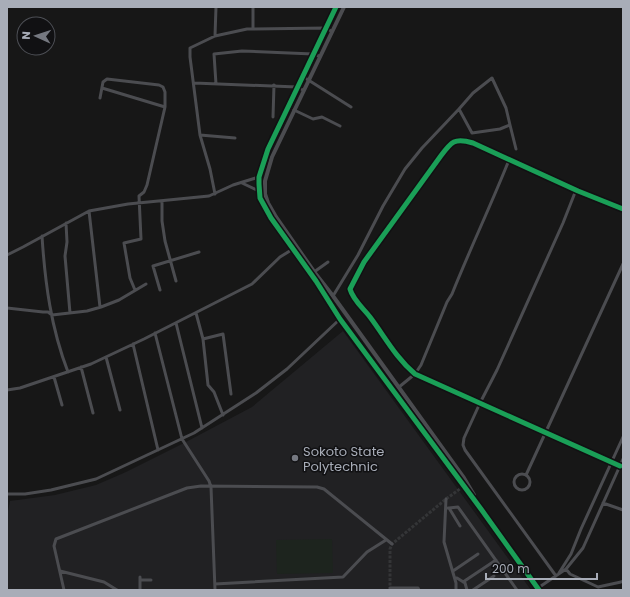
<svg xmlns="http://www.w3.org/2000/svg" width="630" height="597" font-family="Poppins,sans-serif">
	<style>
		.built { fill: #212123 }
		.green { fill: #1d241e }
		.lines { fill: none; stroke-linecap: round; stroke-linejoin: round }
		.minor-tunnel { stroke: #343537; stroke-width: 3; stroke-dasharray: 3 1.5; stroke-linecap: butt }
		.minor { stroke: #4b4c50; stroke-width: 3 }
		.tertiary { stroke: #4b4c50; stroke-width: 4 }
		.cycleway-casing { stroke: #111113; stroke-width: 8 }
		.cycleway { stroke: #1a9f57; stroke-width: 5 }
		.poi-dot { fill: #757880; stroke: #111113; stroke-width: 1.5 }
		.labels { text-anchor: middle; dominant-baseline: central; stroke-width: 3; stroke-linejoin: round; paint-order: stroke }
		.poi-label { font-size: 13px; fill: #a8adb8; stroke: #111113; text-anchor: start }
	</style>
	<rect width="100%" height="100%" fill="#171717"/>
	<path class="built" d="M343,331l188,259h-524v-74l3,-15 45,-6 41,-10 30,-13 58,-29 68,-36z"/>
	<path class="green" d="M332,539l1,34 -56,1 -1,-34z"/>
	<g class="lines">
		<path class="minor-tunnel" d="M390,590v-41l2,-5 54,-45 18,-13"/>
		<path class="minor" d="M253,29v-22
			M215,36l1,-29
			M302,76l49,31
			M194,83l103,4 6,3
			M216,84l-2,-30 28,-3 71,3 6,2
			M102,88l63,19
			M100,98l3,-16 4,-3 52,6 4,2 2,5v15l-18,78 -3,7 -5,4 2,43 -17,4 6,35 5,12
			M459,109l14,-16 19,-15 14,30 4,17
			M294,110l19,9 9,-2 18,9
			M273,117l1,-32
			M200,135l35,3
			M242,183l17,8
			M215,194l-5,-25 -10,-34 -10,-78v-9l25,-12 32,-7 79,-1 5,3
			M162,202v19l3,20 11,40
			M89,211l11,96
			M66,223l1,19 -2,14 5,57
			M42,236c3,47 9,92 26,136
			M7,255l16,-8 66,-36 39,-7 81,-8 24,-11 26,-8
			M314,272l14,-10
			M160,290l-7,-24 46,-14
			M333,296l25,-41 25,-49 22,-37 17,-21 37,-39 13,24 28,-4 10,-4 6,24
			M7,308l36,4h5l4,3 35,-4 14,-4 18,-7 27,-16
			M196,313l7,26 5,46 6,7 9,23
			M176,323l26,105
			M155,333l27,106 27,42 2,6 4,103
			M203,339l20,-5 8,60
			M133,344l25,106
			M106,357l14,53
			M81,367l12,46
			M54,377l8,28
			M399,387l16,-13 6,-9 26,-63 5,-8c18,-45 39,-89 57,-134
			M7,390l13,-2 71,-24 53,-25 108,-55 28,-27 13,-8
			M620,466l-205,-92c-19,-16 -30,-37 -45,-57 -7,-9 -17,-17 -20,-28l14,-27 76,-105c11,-15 14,-20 33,-14l105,48 45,18
			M514 482a8 8 0 1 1 16 0a8 8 0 1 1-16 0Z
			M526,475l97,-211
			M7,494h18l26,-4 45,-11 98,-46 62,-40 31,-24 53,-50
			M446,499l-2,43 12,41v7
			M603,503l20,7
			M448,508h1l11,18
			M449,508l9,-1 59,83
			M566,569l4,5 28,13 23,-5 2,-1
			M60,571l44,11 13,8
			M453,571l25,-17
			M559,573l12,-19 10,-25 42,-92
			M556,576l-91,-126 -2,-5 1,-7 16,-35 17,-33 66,-147 13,-33
			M455,578h2l8,5 2,7
			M140,580h11
			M463,582l33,-22
			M215,584l128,-7 24,-25 19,-12
			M390,588h28l1,2
			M538,588l28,-19 17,-21 40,-89
			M64,590l-10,-44 2,-7 131,-51 14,-2 116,1 7,2 68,55
			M140,590v-13
			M473,590l21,-14"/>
		<path class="tertiary" d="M336,7l-68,142 -9,28v7l1,14 11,20 45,63 24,38 141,190 58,81
			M344,7l-72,150 -7,24v13l3,9 8,14 39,56 18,23 131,182 10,17"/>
		<g class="cycleway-casing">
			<path id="cycleway" d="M336,7l-68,142 -9,28v7l1,14 11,20 45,63 24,38 141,190 58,81
				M620,466l-205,-92c-19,-16 -30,-37 -45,-57 -7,-9 -17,-17 -20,-28l14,-27 76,-105c11,-15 14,-20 33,-14l105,48 45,18"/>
		</g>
		<use href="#cycleway" class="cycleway"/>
	</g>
	<circle class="poi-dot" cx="295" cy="458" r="4"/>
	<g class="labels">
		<g class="poi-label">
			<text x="303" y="451">Sokoto State<tspan x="303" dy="15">Polytechnic</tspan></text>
		</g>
	</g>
	<rect width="630" height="597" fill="none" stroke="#a8adb8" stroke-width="16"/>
	<g transform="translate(36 36) rotate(273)"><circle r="19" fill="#111113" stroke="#4d4f55"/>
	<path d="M0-3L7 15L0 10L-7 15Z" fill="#757880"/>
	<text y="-6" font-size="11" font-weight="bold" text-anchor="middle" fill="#a8adb8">N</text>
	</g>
	<path d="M486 573v6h111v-6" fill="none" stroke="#a8adb8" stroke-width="2"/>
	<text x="492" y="573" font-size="12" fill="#a8adb8" stroke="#111113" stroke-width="3" paint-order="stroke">200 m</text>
</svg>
